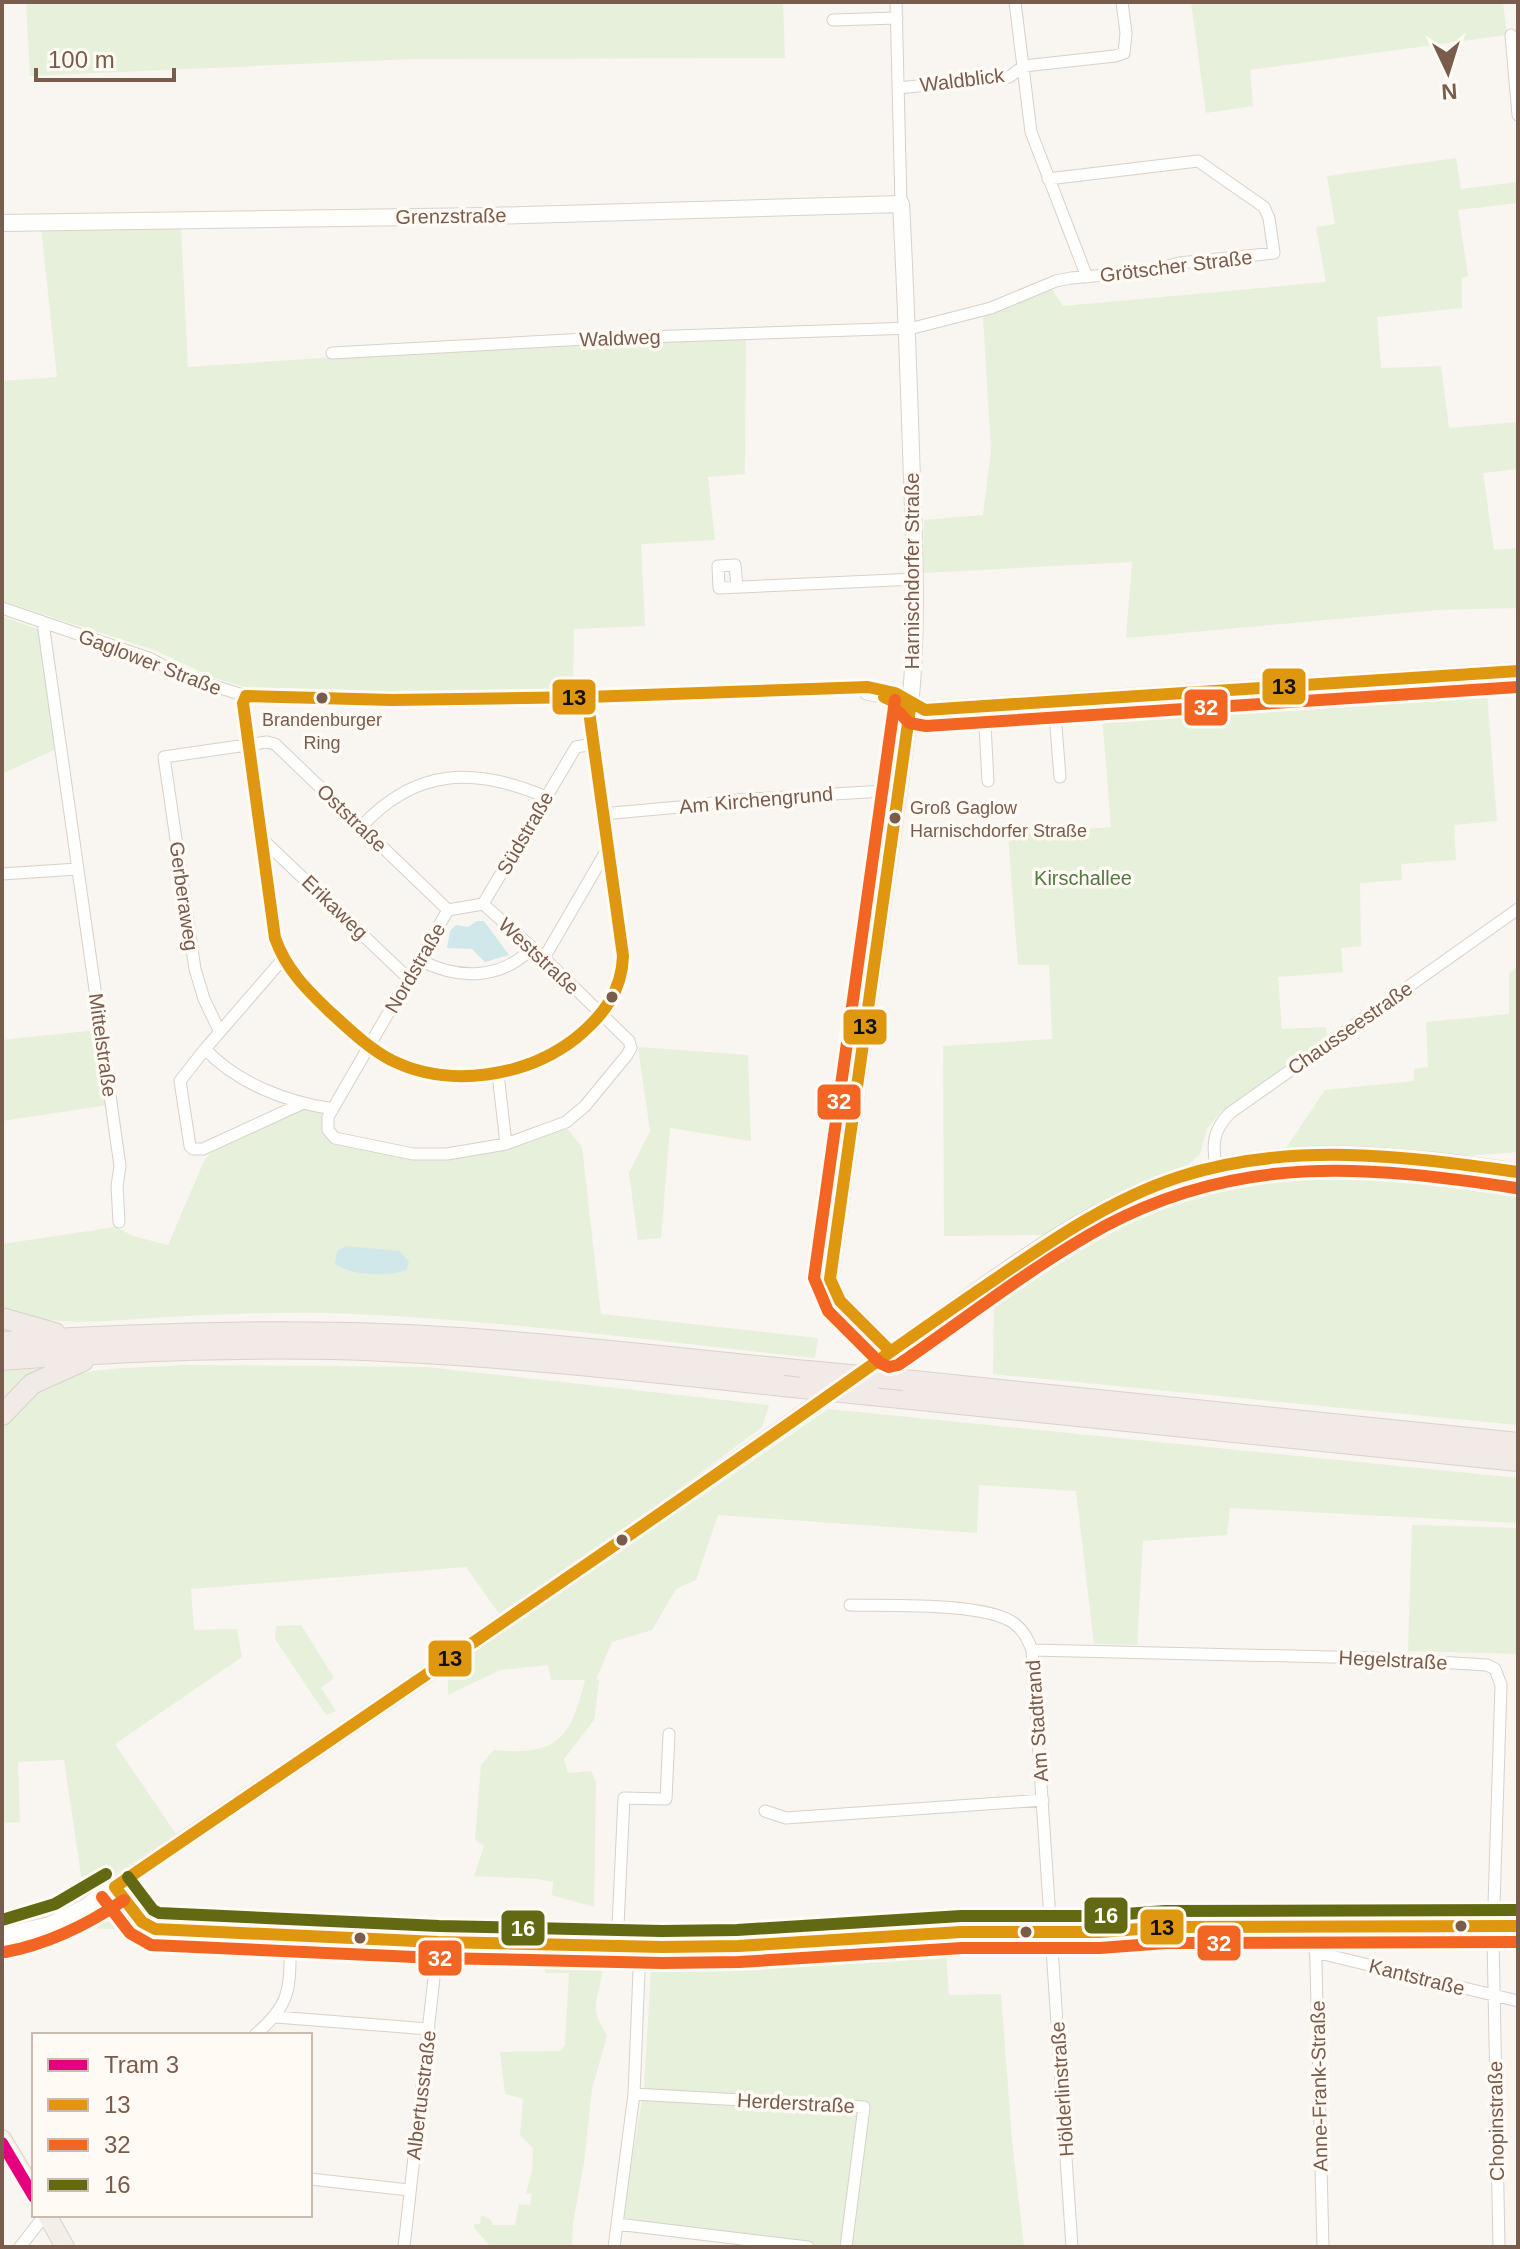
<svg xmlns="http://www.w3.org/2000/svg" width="1520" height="2249" font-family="Arial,sans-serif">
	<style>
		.green { fill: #e7f0db }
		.water { fill: #d0e8ea }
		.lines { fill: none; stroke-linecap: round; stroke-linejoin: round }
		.street-casing { stroke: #d7d1cb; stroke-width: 13 }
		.secondary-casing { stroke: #d9d2cb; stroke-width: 18 }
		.primary-casing { stroke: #dad1cc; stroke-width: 20 }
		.highway-casing { stroke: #dad1cc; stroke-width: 22 }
		.street { stroke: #fefefd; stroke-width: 11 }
		.secondary { stroke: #fefefd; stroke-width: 16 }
		.primary { stroke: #f3eee8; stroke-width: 18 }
		.highway { stroke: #f2eae7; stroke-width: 20 }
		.highway-bridge-casing { stroke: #dad1cc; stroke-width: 22; stroke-linecap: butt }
		.highway-bridge { stroke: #f2eae7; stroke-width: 20 }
		.bus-1-casing { stroke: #fffaf3; stroke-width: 18 }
		.bus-2-casing { stroke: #fffaf3; stroke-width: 18 }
		.bus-3-casing { stroke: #fffaf3; stroke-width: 18 }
		.bus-1 { stroke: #de970f; stroke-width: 12 }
		.bus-2 { stroke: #f26522; stroke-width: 12 }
		.bus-3 { stroke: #636913; stroke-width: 12 }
		.tram-1-casing { stroke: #fffaf3; stroke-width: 18 }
		.tram-1 { stroke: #e5007d; stroke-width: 12 }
		.bus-dot { fill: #7a5c4d; stroke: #fffaf3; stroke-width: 3 }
		.labels { text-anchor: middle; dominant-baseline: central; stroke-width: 7; stroke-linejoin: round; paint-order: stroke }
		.bus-label { font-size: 18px; fill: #7a5c4d; stroke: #fffaf3 }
		.street-label { font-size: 20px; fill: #7a5c4d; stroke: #fffaf3 }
		.park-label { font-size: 20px; fill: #537a41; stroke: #fffaf3 }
		.line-badge { stroke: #fffaf3; stroke-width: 3 }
		.badge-label { font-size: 22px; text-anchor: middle; font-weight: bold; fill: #fff }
		.pale-badge-label { font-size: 22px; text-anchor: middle; font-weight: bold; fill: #111 }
	</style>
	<rect width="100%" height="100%" fill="#f9f5f0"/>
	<path class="green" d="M26,2h757l2,56 -374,1 -381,17z
		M1191,2h312l4,33 -257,35 3,36 -47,7z
		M1456,158l5,31 57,-7v21l-60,7 10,66 -6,2v30l-85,9 4,51 60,-2 8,62 69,-6v47l-35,4 11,77 24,-2v60l-80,2 -312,28 6,-76 -209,11 1,-53 59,-5 8,-64 -8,-134 69,-28 11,17 263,-24 -10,-55 19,-3 -8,-48z
		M181,226l7,141 268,-18 290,-13 -1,138 -37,3 7,63 -74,4 4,82 -71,3 -1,61 -288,2 -37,-4 -36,-11 -58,-27 -152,-49v-220l55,-4 -16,-150z
		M2,616l37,14 17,119 -54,25z
		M1486,679l11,142 -43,4 2,35 -55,4 1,16 -42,3 1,63 -20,2 2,24 -65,5 4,52 44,-2 1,9 -106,76 -14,17 -7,25 -12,11 -62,25 -81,45 -101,1 -1,-190 109,-7 -3,-74h-31l-10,-130 103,-8 -10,-124z
		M1518,966v186l-55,4 -89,-7 -90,2 41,-61 89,-9v-12l14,-2 -2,-45 83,-8v-41z
		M97,1030l11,75 -106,16v-81z
		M638,1047l110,8 3,86 -81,-13 -9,110 -23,2 -9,-67 21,-42z
		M302,1109l19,3 3,20 10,11 79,15 66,-3 31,-8 55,-21 17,21 19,167 217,24 -3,20c-162,-17 -325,-40 -488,-45 -53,-1 -105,1 -158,4 -55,2 -116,14 -167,-10v-63l114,-17 17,9 35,9 36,-84 7,-8z
		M1373,1170l145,20v235l-525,-51 1,-80c37,-24 75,-53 115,-71 83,-38 174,-50 264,-53z
		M180,1365l246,2 343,38 -7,22 -87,65 -175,123 -34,-48 -275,22 3,41 43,-1 5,28 -127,87 61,90 -92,61 -20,-135 -46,2 2,60 -18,1v-393c10,-16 20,-32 37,-42 41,-23 95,-19 141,-23z
		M42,1368l-4,4 -36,31v-32z
		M828,1409l690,69v45l-288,-15 -3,27 -84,6 -6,104 -43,-1 -18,-153 -97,-6 -2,48 -259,-18 -22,65 -20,9 -24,41 -40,12 -16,37 3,1 -5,40 -30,39 4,14 23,-2 5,11 -2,125 -42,-12 1,-13 -16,-3 -63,-3 10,-30 -9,-6 6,-75 13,-15c63,6 76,-10 91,-70h-34l-3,-15 -48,5 -52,25v-24z
		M1412,1525l106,3v126l-110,-3z
		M301,1625l33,53 -13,10 15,23 -10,4 -51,-76 1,-13z
		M108,1908l11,1 26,22 -57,-3 -1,-4z
		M945,1940l4,55 52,-1 11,146 12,107h-255l-149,-18 24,-141 8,-135z
		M600,1952c7,23 -2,31 -4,53 -1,12 6,21 11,31l-15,53 -8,74 -11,60 -1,24h-81l-16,-18 -1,-5h6l1,-9 10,5 1,5h23l4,-21 11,1 2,-11 -6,-1 6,-22 1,-23 -13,-13 3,-36 -18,-5 -5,-42 60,-1 5,-6 4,-72h-24v-9l8,-9z"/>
	<path class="water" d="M477,921h7l25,34 -24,7 -13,-13 -25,-1 3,-17 6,-6 12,2z
		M346,1246l54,5 9,11 -3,8c-19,7 -54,6 -71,-6l2,-13z"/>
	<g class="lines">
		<g class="street-casing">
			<path id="street" d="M896,2l5,202
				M1015,2l16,130 56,145
				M833,20l64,-2
				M1511,35l7,80
				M898,88l111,-11 15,-11 91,-10 9,-3 2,-20 -4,-31
				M332,353l253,-14 328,-11 78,-20 65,-27 15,-3 79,-7 29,-8 95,-10 -5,-35 -5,-11 -66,-46 -150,18
				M737,587l-2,-22 -17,1 1,22 197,-9
				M2,608l149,51 31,17 64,20 76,4 265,-3 243,-7c28,-5 56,-7 81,12
				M43,623l77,543 -3,20 2,36
				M866,694l20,4 24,11
				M246,696l-3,7c7,55 14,109 21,163 4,30 5,67 20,94 13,24 34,40 53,58 10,9 20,20 31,28 64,47 163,37 219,-17 22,-22 37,-41 36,-73l-36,-259
				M1054,702l6,75
				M984,707l4,74
				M613,813l89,-8 19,-4 178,-11
				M361,827c55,-60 114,-60 185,-30
				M260,837l149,142
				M2,874l75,-5
				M483,904l93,-157 18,-3
				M448,910l-120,207v13l7,8 78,16h34l59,-10 60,-22 19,-16 42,-51 4,-7 -2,-7 -85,-83 -61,-54
				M448,910l35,-6
				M544,958l64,-110
				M420,960c38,20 81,20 112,-12
				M219,1030l-15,-31 -9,-30 -31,-212 103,-15 8,2 173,166
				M205,1049l78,-90
				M498,1074l8,70
				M301,1104l-98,45h-10l-3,-3 -10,-65 25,-32c33,35 82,53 128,60
				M1216,1167c-4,-23 -3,-37 14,-54l288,-204
				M850,1605c37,1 138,-3 165,19 9,7 13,16 17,26l40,597
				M1032,1650l341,8 114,7 8,4 6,16 -8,251 6,311
				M765,1811l21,7 257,-18
				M1315,1925l8,322
				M617,1947l7,-149 42,1 3,-65
				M1315,1952l203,49
				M276,2017l153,12
				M255,2035c41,-35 33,-50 36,-100
				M634,2094l230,13 -18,140
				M310,2179l99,11
				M617,2224l191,23
				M20,2247l21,-27 11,-5
				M404,2247l34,-305
				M614,2247l20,-153 6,-147"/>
		</g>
		<g class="secondary-casing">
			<path id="secondary" d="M2,223l485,-7 414,-12c5,92 8,183 11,276 3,81 6,163 -4,245l-78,554 10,22 50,50
				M911,702l6,7 8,1 593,-39
				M115,1887l27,35 13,7 283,13 224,5 76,-1 223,-14h139l65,-5 353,-1
				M2,1936l48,-11 34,-17c225,-154 452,-306 674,-463 66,-46 132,-93 198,-139 69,-50 142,-102 223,-129 113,-36 224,-22 339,-5"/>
		</g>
		<g class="primary-casing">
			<path id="primary" d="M2,2139l32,53
				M47,2215l18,32"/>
		</g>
		<g class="highway-casing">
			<path id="highway" d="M2,1318l53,15
				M2,1342c162,-10 324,-15 486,-2 106,8 213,21 320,31
				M2,1360c127,-9 255,-15 382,-9 134,6 267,21 399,35
				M904,1380l614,63
				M871,1395l647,66
				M2,1415l30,-31 51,-23"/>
		</g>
		<use href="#street" class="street"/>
		<use href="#secondary" class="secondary"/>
		<use href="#primary" class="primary"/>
		<use href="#highway" class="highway"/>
		<g class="highway-bridge-casing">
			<path id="highway-bridge" d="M808,1371l96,9
				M783,1386l88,9"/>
		</g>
		<use href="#highway-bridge" class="highway-bridge"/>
		<g class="bus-1-casing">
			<path id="bus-1" d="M246,696l146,4 195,-3 36,259c-1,35 -20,60 -47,82 -50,39 -127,51 -185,22 -24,-13 -42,-31 -62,-49 -23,-22 -43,-42 -54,-73l-32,-235z
				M587,697l281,-10 27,6 30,17 593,-39
				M884,697l26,12 -80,570 10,22 50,50
				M115,1887c218,-149 436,-296 652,-448 76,-53 150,-107 227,-159 58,-40 118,-81 185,-103 111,-36 226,-21 339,-5
				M115,1887l27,35 13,7 283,13 224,5 76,-1 223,-14h139l65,-5 353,-1"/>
		</g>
		<g class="bus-2-casing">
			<path id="bus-2" d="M895,700l-81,578 14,33 52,52 9,4 9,-2c69,-47 134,-99 207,-139 137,-73 264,-60 411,-38
				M899,712l10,11 17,3 592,-39
				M102,1897l28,36 21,12 286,13 225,5 77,-1 223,-14h138l66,-5 352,-1
				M5,1952c44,-8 82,-27 119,-52"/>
		</g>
		<g class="bus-3-casing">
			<path id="bus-3" d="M128,1877l25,33 6,3 280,13 223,5 75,-1 224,-14h138l66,-5 353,-1
				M2,1920l53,-16 51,-30"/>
		</g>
		<use href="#bus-1" class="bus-1"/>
		<use href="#bus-2" class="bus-2"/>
		<use href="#bus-3" class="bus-3"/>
		<g class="tram-1-casing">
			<path id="tram-1" d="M2,2143l32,54"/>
		</g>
		<use href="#tram-1" class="tram-1"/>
	</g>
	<g class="bus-dot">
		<circle cx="322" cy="698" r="7"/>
		<circle cx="895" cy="818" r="7"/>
		<circle cx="612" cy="997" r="7"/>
		<circle cx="622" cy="1540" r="7"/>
		<circle cx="1461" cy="1926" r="7"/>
		<circle cx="1026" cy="1932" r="7"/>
		<circle cx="360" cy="1938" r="7"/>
	</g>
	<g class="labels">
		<g class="bus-label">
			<text x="322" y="720">Brandenburger<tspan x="322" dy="23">Ring</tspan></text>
			<text x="910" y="808" text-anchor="start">Groß Gaglow<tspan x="910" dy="23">Harnischdorfer Straße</tspan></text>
		</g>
		<g class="street-label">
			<text transform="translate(962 80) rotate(-7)">Waldblick</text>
			<text transform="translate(451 216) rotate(-1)">Grenzstraße</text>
			<text transform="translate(1176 266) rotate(-7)">Grötscher Straße</text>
			<text transform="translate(620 338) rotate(-2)">Waldweg</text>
			<text transform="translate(912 571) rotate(-90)">Harnischdorfer Straße</text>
			<text transform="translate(150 662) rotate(21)">Gaglower Straße</text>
			<text transform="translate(756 800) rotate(-5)">Am Kirchengrund</text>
			<text transform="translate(352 818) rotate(44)">Oststraße</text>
			<text transform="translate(525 833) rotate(-60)">Südstraße</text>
			<text transform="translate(184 896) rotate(82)">Gerberaweg</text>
			<text transform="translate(335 907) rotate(44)">Erikaweg</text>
			<text transform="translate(539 956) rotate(43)">Weststraße</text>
			<text transform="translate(415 968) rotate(-60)">Nordstraße</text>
			<text transform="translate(1350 1028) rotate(-35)">Chausseestraße</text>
			<text transform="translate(103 1045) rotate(82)">Mittelstraße</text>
			<text transform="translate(1393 1660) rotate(3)">Hegelstraße</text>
			<text transform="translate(1037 1721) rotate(-94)">Am Stadtrand</text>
			<text transform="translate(1417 1977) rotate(14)">Kantstraße</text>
			<text transform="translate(1319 2086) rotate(-91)">Anne-Frank-Straße</text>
			<text transform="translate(1062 2089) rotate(-94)">Hölderlinstraße</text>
			<text transform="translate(421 2095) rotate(-83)">Albertusstraße</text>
			<text transform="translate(796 2103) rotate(3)">Herderstraße</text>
			<text transform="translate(1496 2121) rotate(-91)">Chopinstraße</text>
		</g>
		<g class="park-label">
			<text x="1083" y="878">Kirschallee</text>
		</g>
	</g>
	<g class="line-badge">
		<rect x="1261" y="667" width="46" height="39" rx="8" fill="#de970f"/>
		<rect x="551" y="678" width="46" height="38" rx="8" fill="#de970f"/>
		<rect x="1183" y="688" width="46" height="39" rx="8" fill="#f26522"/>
		<rect x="842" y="1008" width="46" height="38" rx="8" fill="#de970f"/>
		<rect x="816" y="1083" width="46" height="38" rx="8" fill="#f26522"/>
		<rect x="427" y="1639" width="46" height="39" rx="8" fill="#de970f"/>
		<rect x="1083" y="1896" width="46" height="39" rx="8" fill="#636913"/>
		<rect x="1139" y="1908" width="46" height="38" rx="8" fill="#de970f"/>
		<rect x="500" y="1909" width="46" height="38" rx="8" fill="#636913"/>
		<rect x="1196" y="1924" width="46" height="38" rx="8" fill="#f26522"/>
		<rect x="417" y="1939" width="46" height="38" rx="8" fill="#f26522"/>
	</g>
	<g class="badge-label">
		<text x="1206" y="715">32</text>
		<text x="839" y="1109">32</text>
		<text x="1106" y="1923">16</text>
		<text x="523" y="1936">16</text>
		<text x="1219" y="1951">32</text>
		<text x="440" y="1966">32</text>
	</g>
	<g class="pale-badge-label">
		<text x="1284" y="694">13</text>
		<text x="574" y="705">13</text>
		<text x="865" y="1034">13</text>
		<text x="450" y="1666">13</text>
		<text x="1162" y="1935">13</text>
	</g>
	<rect width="1520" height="2249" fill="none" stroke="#7a5c4d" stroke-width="8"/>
	<rect x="32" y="2033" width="280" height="184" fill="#fffaf3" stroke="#cabbb1" stroke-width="2"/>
	<rect x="48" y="2059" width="40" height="12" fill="#e5007d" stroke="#cabbb1" stroke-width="2"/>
	<text x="104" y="2073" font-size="24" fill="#7a5c4d">Tram 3</text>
	<rect x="48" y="2099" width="40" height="12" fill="#de970f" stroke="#cabbb1" stroke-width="2"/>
	<text x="104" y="2113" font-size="24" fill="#7a5c4d">13</text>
	<rect x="48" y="2139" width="40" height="12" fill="#f26522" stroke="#cabbb1" stroke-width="2"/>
	<text x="104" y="2153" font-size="24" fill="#7a5c4d">32</text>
	<rect x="48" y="2179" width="40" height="12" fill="#636913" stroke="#cabbb1" stroke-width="2"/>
	<text x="104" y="2193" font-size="24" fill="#7a5c4d">16</text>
	<g transform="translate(1448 72) rotate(176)" stroke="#fffaf3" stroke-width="6" paint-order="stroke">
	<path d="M0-6L14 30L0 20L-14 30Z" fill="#7a5c4d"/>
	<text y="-12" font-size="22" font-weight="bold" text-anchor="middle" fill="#7a5c4d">N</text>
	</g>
	<path d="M36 68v12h138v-12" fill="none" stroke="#7a5c4d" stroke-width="4"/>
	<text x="48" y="68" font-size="24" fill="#7a5c4d" stroke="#fffaf3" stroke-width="6" paint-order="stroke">100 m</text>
</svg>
